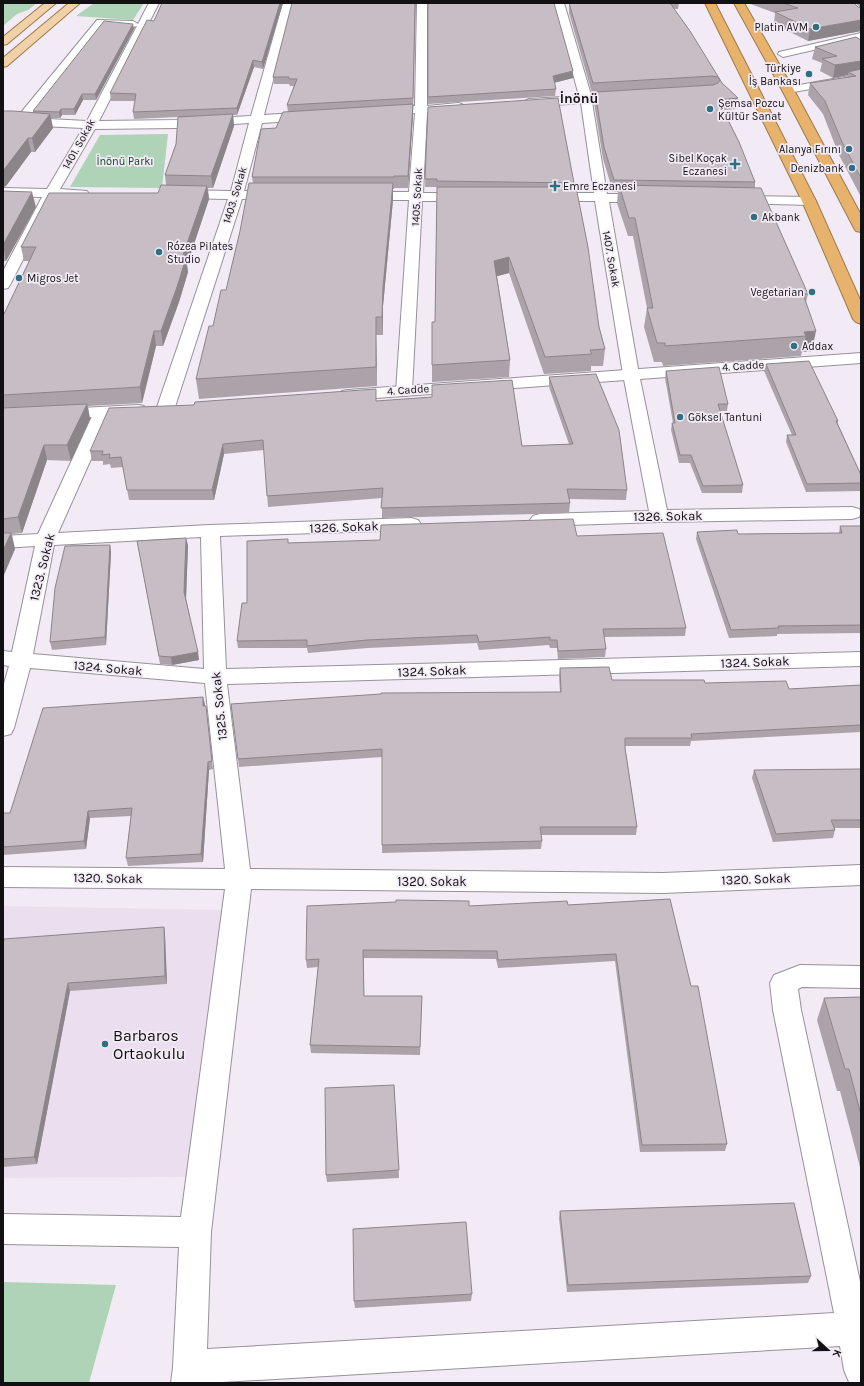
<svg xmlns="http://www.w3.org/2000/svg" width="864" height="1386" font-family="Karla,sans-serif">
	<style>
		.built { fill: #ebdfef }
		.green { fill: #aed3b6 }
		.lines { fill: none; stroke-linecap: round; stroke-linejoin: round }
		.street-casing { stroke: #97919a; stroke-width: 2 }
		.secondary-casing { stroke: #97919a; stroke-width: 2 }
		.primary-casing { stroke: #9c7a4d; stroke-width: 2 }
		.highway-casing { stroke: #9c7a4d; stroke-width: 2 }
		.street { fill: #fff; fill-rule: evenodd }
		.secondary { fill: #fff; fill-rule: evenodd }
		.primary { fill: #f1d1a7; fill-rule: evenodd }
		.highway { fill: #e7b36c; fill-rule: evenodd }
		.wall { fill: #aba3a9 }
		.shaded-wall { fill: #8b858a }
		.building { fill: #c7bec5; stroke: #8b858a }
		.poi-dot { fill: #2f6f83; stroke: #f2ebf5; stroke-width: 1.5 }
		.labels { text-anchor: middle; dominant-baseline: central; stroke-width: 3.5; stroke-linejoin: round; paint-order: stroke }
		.far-poi-label { font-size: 11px; fill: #121013; stroke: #f2ebf5; text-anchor: start }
		.far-street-label { font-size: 11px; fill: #121013; stroke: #f2ebf5 }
		.far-park-label { font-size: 11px; fill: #013e1b; stroke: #f2ebf5 }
		.street-label { font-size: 13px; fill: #121013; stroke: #f2ebf5 }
		.far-district-label { font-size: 14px; font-weight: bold; fill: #121013; stroke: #f2ebf5 }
		.near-poi-label { font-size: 16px; fill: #121013; stroke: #f2ebf5; text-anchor: start }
	</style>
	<rect width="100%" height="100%" fill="#f2ebf5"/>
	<path class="built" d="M3,906l222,4 -38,267 -184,1z"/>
	<path class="green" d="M3,3h34l-9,7 -11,4 -14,12z
		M94,3h50l-11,17 -57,-4z
		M168,134l-6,54 -92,-1 30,-52z
		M3,1282l113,3 -27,98h-86z"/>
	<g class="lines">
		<g class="street-casing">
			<path id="street" d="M149,3h10l-60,118 78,-1 74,-4 32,-113h10l-29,112 47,-3 4,1 2,3 -2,3 -4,1 -49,3 -18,68h34l5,1 2,3 -2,3 -5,1h-36l-67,208 -3,4 -6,1 -6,-1 -3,-4 71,-208 -50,-1 -5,-1 -2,-3 2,-3 5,-1 53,1 18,-68 -72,5 -82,1 -35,60 27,2 2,3 -2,3h-32l-45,88 -2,3 -5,1v-18l39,-74 -39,-1v-8l44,1 36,-61 -63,-3 -4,-1 -2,-3 83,-101 36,1 5,3zM104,25l29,2 4,-1 -50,95 -58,-3z
				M417,3h10v103l31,-3 4,1 2,3 -2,3 -4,1 -31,2 -4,80h43l5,1 2,3 -2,3 -5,1h-44l-10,190 -2,4 -6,1 -6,-1 -2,-4 13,-191h-47l-5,-1 -2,-3 2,-3 5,-1h47l6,-79 -32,3 -4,-1 -2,-3 2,-3 4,-1 32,-2z
				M554,3h10l27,92 33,-2 4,1 2,2 -2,2 -4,1 -32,3 15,92h41l5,1 2,3 -2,3 -5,1h-39l30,172 28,136 185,-3 7,2 2,3 -2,5 -7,2 -193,3 -119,4 -7,-2 -3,-4 3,-4 7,-2 109,-3 -26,-137 -28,-173h-47l-5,-1 -2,-3 2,-3 5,-1h46l-13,-90 -52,4 -4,-2 -2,-2 2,-2 4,-2 50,-3z
				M861,33v6l-78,18 -5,-3 1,-2z
				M861,74v6l-73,13 -4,-1 -2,-2 2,-2 4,-1z
				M736,196l73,1 5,1 2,3 -2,3 -5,1 -78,-2 -2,-3 2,-3z
				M103,407l6,1 3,4 -54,121 152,-8 201,-7 7,2 3,4 -3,4 -7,2 -191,6 6,133 635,-17v14l-634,18 23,185 413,4 198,-8v20l-198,8 -412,-4 -40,343 -4,117 627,-36 -61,-303 -3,-27 4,-8 26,-10 61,1v22l-59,-1 -4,2 3,21 60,276v97l-12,-1 -5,-12 -4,-24 -635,37h-34l2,-16 6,-120 -176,-3v-30l178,3 44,-328 -222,-2v-20l222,2 -20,-186 -175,-15 -16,60 -3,6 -8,2v-49l6,-21 -6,-1v-14l9,1 23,-106 -32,2v-12l35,-2 56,-122 3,-4zM201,537l3,132 -171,-15 21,-109z"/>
		</g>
		<g class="secondary-casing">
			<path id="secondary" d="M861,353v10l-513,37 -6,-1 -2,-4 2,-4 6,-1z
				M138,405l6,1 3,4 -3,4 -141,8v-10z"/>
		</g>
		<g class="primary-casing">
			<path id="primary" d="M45,3h11l-49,41 -4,1v-8z
				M69,3h11l-73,63 -4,1v-9z"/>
		</g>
		<g class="highway-casing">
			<path id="highway" d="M705,3h10l101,198 45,101v22l-5,-2 -3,-3 -51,-118z
				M734,3h10l50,87 67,125v17l-5,-1 -2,-3 -72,-138z"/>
		</g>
		<use href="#street" class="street"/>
		<use href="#secondary" class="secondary"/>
		<use href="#primary" class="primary"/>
		<use href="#highway" class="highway"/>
	</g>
	<path class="wall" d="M283,3l-20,66 -9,-2 -17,48h-4l1,11 -21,62h-5l1,11 -22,66 1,7 -9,30 -16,44h-7l-14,57 -54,3 2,13 -19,42 -24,-1 -25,73 -10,1 3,15 -12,28v-261l26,-55h-5l-3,-14 137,-54 8,-8 -1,-10 11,-31 2,-27 -44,2 -1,-7 2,-11h-24l-1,-8 44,-72z
		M416,3l-3,113 -5,72h-14v1h-1v11l-10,106v29h-7l1,51 -178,13 -3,-20 17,-53 13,-36 27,-107 -1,-6 24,-49 12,-16 -1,-7 7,-19h-4l-1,-2h-15l-1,-7z
		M428,3l145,68v7l-19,5 2,6 -1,7 -127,8z
		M569,3h110l-1,6h-4l48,74 16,15 -2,11 -12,1 31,72v6l53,106 -2,8 6,49 -10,1 -1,4 -138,10 -1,-4h-8l-10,-35 3,-19 -14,-72h-5l-11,-33 1,-11h-5l-10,-33 -9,-56 1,-10h-3l-23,-80z
		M748,3h106l4,4 2,1 -4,-5h5v28l-53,10 -34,-17 1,-11z
		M134,29l-38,71h-13l-8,15h-13l-2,3h-9l2,10 -18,24h-4l-25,34 -3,1v-76l30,2v-2z
		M861,40v155h-1l-21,-40 -16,-41 -15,-19 2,-12 37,-6 1,-2 -15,3 -13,-7 2,-8 -10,-4 3,-12z
		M428,107l146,76v4l25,140 6,22 -2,17h-12v5l-47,3 -35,-101 -12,3 13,84 -1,17 -77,5v-60h3l2,-135h-12z
		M3,191l33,16 -30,54h-3z
		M766,364l72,57v3l23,51v16l-55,1 -20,-50 1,-7h5l-28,-64z
		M666,371l62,33 -1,7h-7l23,74 -1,8h-40l-12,-30h-11l-8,-33 1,-7h1l-8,-45z
		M549,377l78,113 -1,10 -57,-1 1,4 -1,10 -187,5v-20l-114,9 -4,-57 -40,4 -10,46h-85l-6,-33 -12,1 -1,-4 -7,1v-4h-11l-2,-10 287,-50 145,45 47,-2 -20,-57z
		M840,526h21v107l-84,1v2l-48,2 -33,-99 1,-7 41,2 101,-1z
		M577,536l109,92 -1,8 -81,1 2,12 -1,8 -47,2 -1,-11h-7l-1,-3 -70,5 -2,-7 -109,5 -60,5 -1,-5h-69l-1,-7 10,-38 41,-60z
		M137,541l51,4 -2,53 13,62 -27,5 -12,-1z
		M110,545l1,8 -5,92 -54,5 -2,-8z
		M560,668l52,12 93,3 84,6 72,-4v47l-170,9 -1,5h-65l12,81 -1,8h-95l1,6 -1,8 -159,4v-96l-143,10 -8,-63 329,-12 -1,-16z
		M205,704v2h1l1,8 6,55 -4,1 -6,92 -75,4 -2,-8 5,-42 -41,2 -4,31 -83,6v-42h7z
		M861,769v59h-27l1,2 -2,8 -60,4 -21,-64 2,-8z
		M670,899l57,245 -2,7 -85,1 -25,-191 -117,7 -2,-9 -132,-1v38h58l-2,59 -109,-2 -1,-8 8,-78 -11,1 -1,-8 163,-54 99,-1z
		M164,927l1,8 2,49 -97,7 -33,173 -34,3v-222z
		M861,997v174l-21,-80h-3l-20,-71 7,-22z
		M394,1085l5,93 -72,4 -1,-7z
		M560,1211l251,65 -3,7 -241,9 -8,-74z
		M472,1294l-1,7 -116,7 -1,-7z"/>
	<path class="shaded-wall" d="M280,3h3l-20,66 -1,-7z
		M861,20v11l-53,10 2,-12z
		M133,24l1,5 -38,71 -1,-6z
		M253,60l1,7 -17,48v-7z
		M861,61v10l-13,1v3l-15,3 2,-13z
		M573,71v7l-20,5v-7z
		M82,94l1,6 -8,15 -1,-6z
		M413,104v12l-5,72v-12z
		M61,109l1,6 -2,3 -1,-6z
		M50,114l3,14 -18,24 -3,-14z
		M233,114l1,12 -21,62 -2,-12z
		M28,138l3,14 -25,34 -3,1v-16z
		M393,183v17l-10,106v29l-1,-18 1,-30z
		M207,186l2,13 -22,66 1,7 -9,30 -16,44 -2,-15 21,-73z
		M32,192l4,15 -30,54 -3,-16z
		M509,257v16l-15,4v-16z
		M376,317v18l1,51 -1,-19z
		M154,331l2,15 -14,57 -2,-16z
		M816,331l-4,20 -10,1 4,-16 -2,-4z
		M87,404l3,15 -19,42 -4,-16z
		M223,444l1,10 -10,46 -2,-10z
		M44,445l3,15 -25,73 -4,-16z
		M11,533l4,16 -12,28v-26z
		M186,538l2,7 -2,55 -2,-8z
		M110,545l1,8 -5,92 -1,-8z
		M198,652l1,8 -27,5 -1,-8z
		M203,697l2,7 -1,10 -1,-8z
		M208,762l1,8 -6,92 -2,-8z
		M88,811l2,7 -4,31 -2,-8z
		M164,927l1,8 2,49 -2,-8z
		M68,983l2,8 -33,173 -3,-7z"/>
	<path class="building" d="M162,3h118l-18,59 -9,-2 -16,48 -104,4 3,-18 -26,-1 37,-73 7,1z
		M292,3h123l-2,95 -126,7 10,-26h-8v-2h-16z
		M428,3h126l19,68 -20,5 3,13 -128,8z
		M569,3h101l20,28 32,52 16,15 -20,2 21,42 16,40 -141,-2 -10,-33 -9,-55 118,-7 5,-2 2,-3 -2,-3 -6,-1 -119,7z
		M783,3h71l4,4 3,1v12l-51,9 -35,-17 23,-4z
		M104,21l29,3 -38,70h-13l-8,15h-13l-2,3 -26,-1z
		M856,37l5,3v21l-26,4 -13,-6 15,-3 -22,-9z
		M861,69v109l-19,-36 -17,-41 -15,-18 46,-7 -8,-4z
		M558,98l16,85 -137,-2v-2h-12l3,-72z
		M413,104l-5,72h-14v1h-142l9,-48 15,-1 7,-16z
		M3,111h10l37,3 -18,24h-4l-25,33z
		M233,114l-22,62 -46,-1 11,-31 2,-27z
		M249,183h144l-10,104 -1,30h-6v50l-180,12 13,-53h4l8,-36h5l14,-59z
		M161,185l46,1 -25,72h4l-9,29 -16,44h-7l-14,56 -137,8v-79l33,-69h-15l28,-54h109z
		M619,185l142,3 47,106h-5l13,37 -12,1 2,4 -141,10v-3h-8l-10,-35h6l-18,-90h-6z
		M437,187h139l12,60 11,80 6,22 -15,1 2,4 -47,3 -36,-100 -15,4 16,99 -78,5v-43h3z
		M3,191l29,1 -29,53z
		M809,361l29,60h-2l25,54v8l-54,1 -20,-49h9l-30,-71z
		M719,367l9,37h-10l25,81 -40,1 -12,-31h-11l-8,-32h3l-9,-52z
		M596,374l23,56 8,60 -60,-1 3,14 -189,5 2,-20 -116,8 -4,-56 -40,4 -11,46h-85l-6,-33 -12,1 1,-4 -8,1 1,-4h-13l19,-43 85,-3 1,-3 181,-13v12l56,-4v-12l80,-5 10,66 51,-2 -24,-67z
		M87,404l-20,41h-23l-26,72 -15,2v-111z
		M573,519l4,17 86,-3 23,95 -83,1 3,20 -48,2 -1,-11h-7v-3l-71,5 -2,-7 -110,5 -60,6v-6l-70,1 5,-38h5v-62l41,-2v4l92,-3 1,-15z
		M840,526h21v99l-83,1 1,2 -48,2 -34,-98 40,-2 1,4 104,-1z
		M3,533h8l-8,18z
		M186,538l-2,54 14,60 -27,5 -12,-1 -22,-115z
		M110,545l-5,92 -55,5 5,-54 10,-42z
		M609,667l3,13h92l1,3 81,-2 3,8 72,-4v40l-170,9 1,4h-67v10l12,79h-97l2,14 -160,4v-96l-144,10 -7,-55 150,-10v-1l180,-1 -1,-24z
		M203,697v9h3l6,55 -4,1 -7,92 -75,4 6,-50 -44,3 -4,30 -81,6v-34h7l33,-105z
		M861,769v51h-30l4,10 -59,4 -22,-64z
		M670,899l21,87h7l29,158 -85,1 -26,-191 -118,6 -1,-9 -134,-1 1,46h58l-2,51 -110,-2 9,-86 -13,1 1,-54 89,-4v-2l73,1v5l98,-5 1,4z
		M164,927l1,49 -97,7 -34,174 -31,2v-214l1,-6z
		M861,997v118l-12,-46h-4l-21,-71z
		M394,1085l5,85 -73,5 -1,-87z
		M794,1203l17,73 -243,9 -8,-74z
		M466,1222l6,72 -118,7 -1,-72z"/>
	<g class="poi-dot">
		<circle cx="816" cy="27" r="4"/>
		<circle cx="809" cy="74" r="4"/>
		<circle cx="710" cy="109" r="4"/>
		<circle cx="849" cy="149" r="4"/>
		<path d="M733 158h4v4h4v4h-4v4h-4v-4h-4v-4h4z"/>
		<circle cx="852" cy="168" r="4"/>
		<path d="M553 180h4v4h4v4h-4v4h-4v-4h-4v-4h4z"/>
		<circle cx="754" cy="217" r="4"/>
		<circle cx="159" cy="252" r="4"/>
		<circle cx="19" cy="278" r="4"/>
		<circle cx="812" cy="292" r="4"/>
		<circle cx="794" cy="346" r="4"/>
		<circle cx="680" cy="417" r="4"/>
		<circle cx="105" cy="1044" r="4"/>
	</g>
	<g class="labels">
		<g class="far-poi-label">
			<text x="808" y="27" text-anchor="end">Platin AVM</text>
			<text x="801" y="68" text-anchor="end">Türkiye<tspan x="801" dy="13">İş Bankası</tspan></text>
			<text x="718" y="103">Şemsa Pozcu<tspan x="718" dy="13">Kültür Sanat</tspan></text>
			<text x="841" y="149" text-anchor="end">Alanya Fırını</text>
			<text x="727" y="158" text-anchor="end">Sibel Koçak<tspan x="727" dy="13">Eczanesi</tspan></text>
			<text x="844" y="168" text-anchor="end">Denizbank</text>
			<text x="563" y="186">Emre Eczanesi</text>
			<text x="762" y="217">Akbank</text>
			<text x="167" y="246">Rózea Pilates<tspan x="167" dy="13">Studio</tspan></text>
			<text x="27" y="278">Migros Jet</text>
			<text x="804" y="292" text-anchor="end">Vegetarian</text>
			<text x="802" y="346">Addax</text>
			<text x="688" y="417">Göksel Tantuni</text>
		</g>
		<g class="far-street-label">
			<text transform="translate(79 144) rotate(-61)">1401. Sokak</text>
			<text transform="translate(235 195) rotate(-73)">1403. Sokak</text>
			<text transform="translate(417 197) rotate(-87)">1405. Sokak</text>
			<text transform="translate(611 259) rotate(80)">1407. Sokak</text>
			<text transform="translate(743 366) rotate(-4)">4. Cadde</text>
			<text transform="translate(408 390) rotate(-4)">4. Cadde</text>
		</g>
		<g class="far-park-label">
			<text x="125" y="161">İnönü Parkı</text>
		</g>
		<g class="street-label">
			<text transform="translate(668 516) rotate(-1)">1326. Sokak</text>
			<text transform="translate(344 527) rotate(-2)">1326. Sokak</text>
			<text transform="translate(42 567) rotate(-76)">1323. Sokak</text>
			<text transform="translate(755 662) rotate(-2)">1324. Sokak</text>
			<text transform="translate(108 668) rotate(5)">1324. Sokak</text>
			<text transform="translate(432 671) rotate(-2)">1324. Sokak</text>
			<text transform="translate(219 706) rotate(-96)">1325. Sokak</text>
			<text transform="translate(108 878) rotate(1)">1320. Sokak</text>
			<text transform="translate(756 879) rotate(-2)">1320. Sokak</text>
			<text x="432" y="881">1320. Sokak</text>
		</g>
		<g class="far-district-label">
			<text x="579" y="98">İnönü</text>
		</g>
		<g class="near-poi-label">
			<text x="113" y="1035">Barbaros<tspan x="113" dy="18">Ortaokulu</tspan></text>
		</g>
	</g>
	<rect width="864" height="1386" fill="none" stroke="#121013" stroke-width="8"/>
	<g transform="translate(828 1350) rotate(111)" stroke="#f2ebf5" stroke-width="3" paint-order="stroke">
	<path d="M0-3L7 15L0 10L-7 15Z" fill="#121013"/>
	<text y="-6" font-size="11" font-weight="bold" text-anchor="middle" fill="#121013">K</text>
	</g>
</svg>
